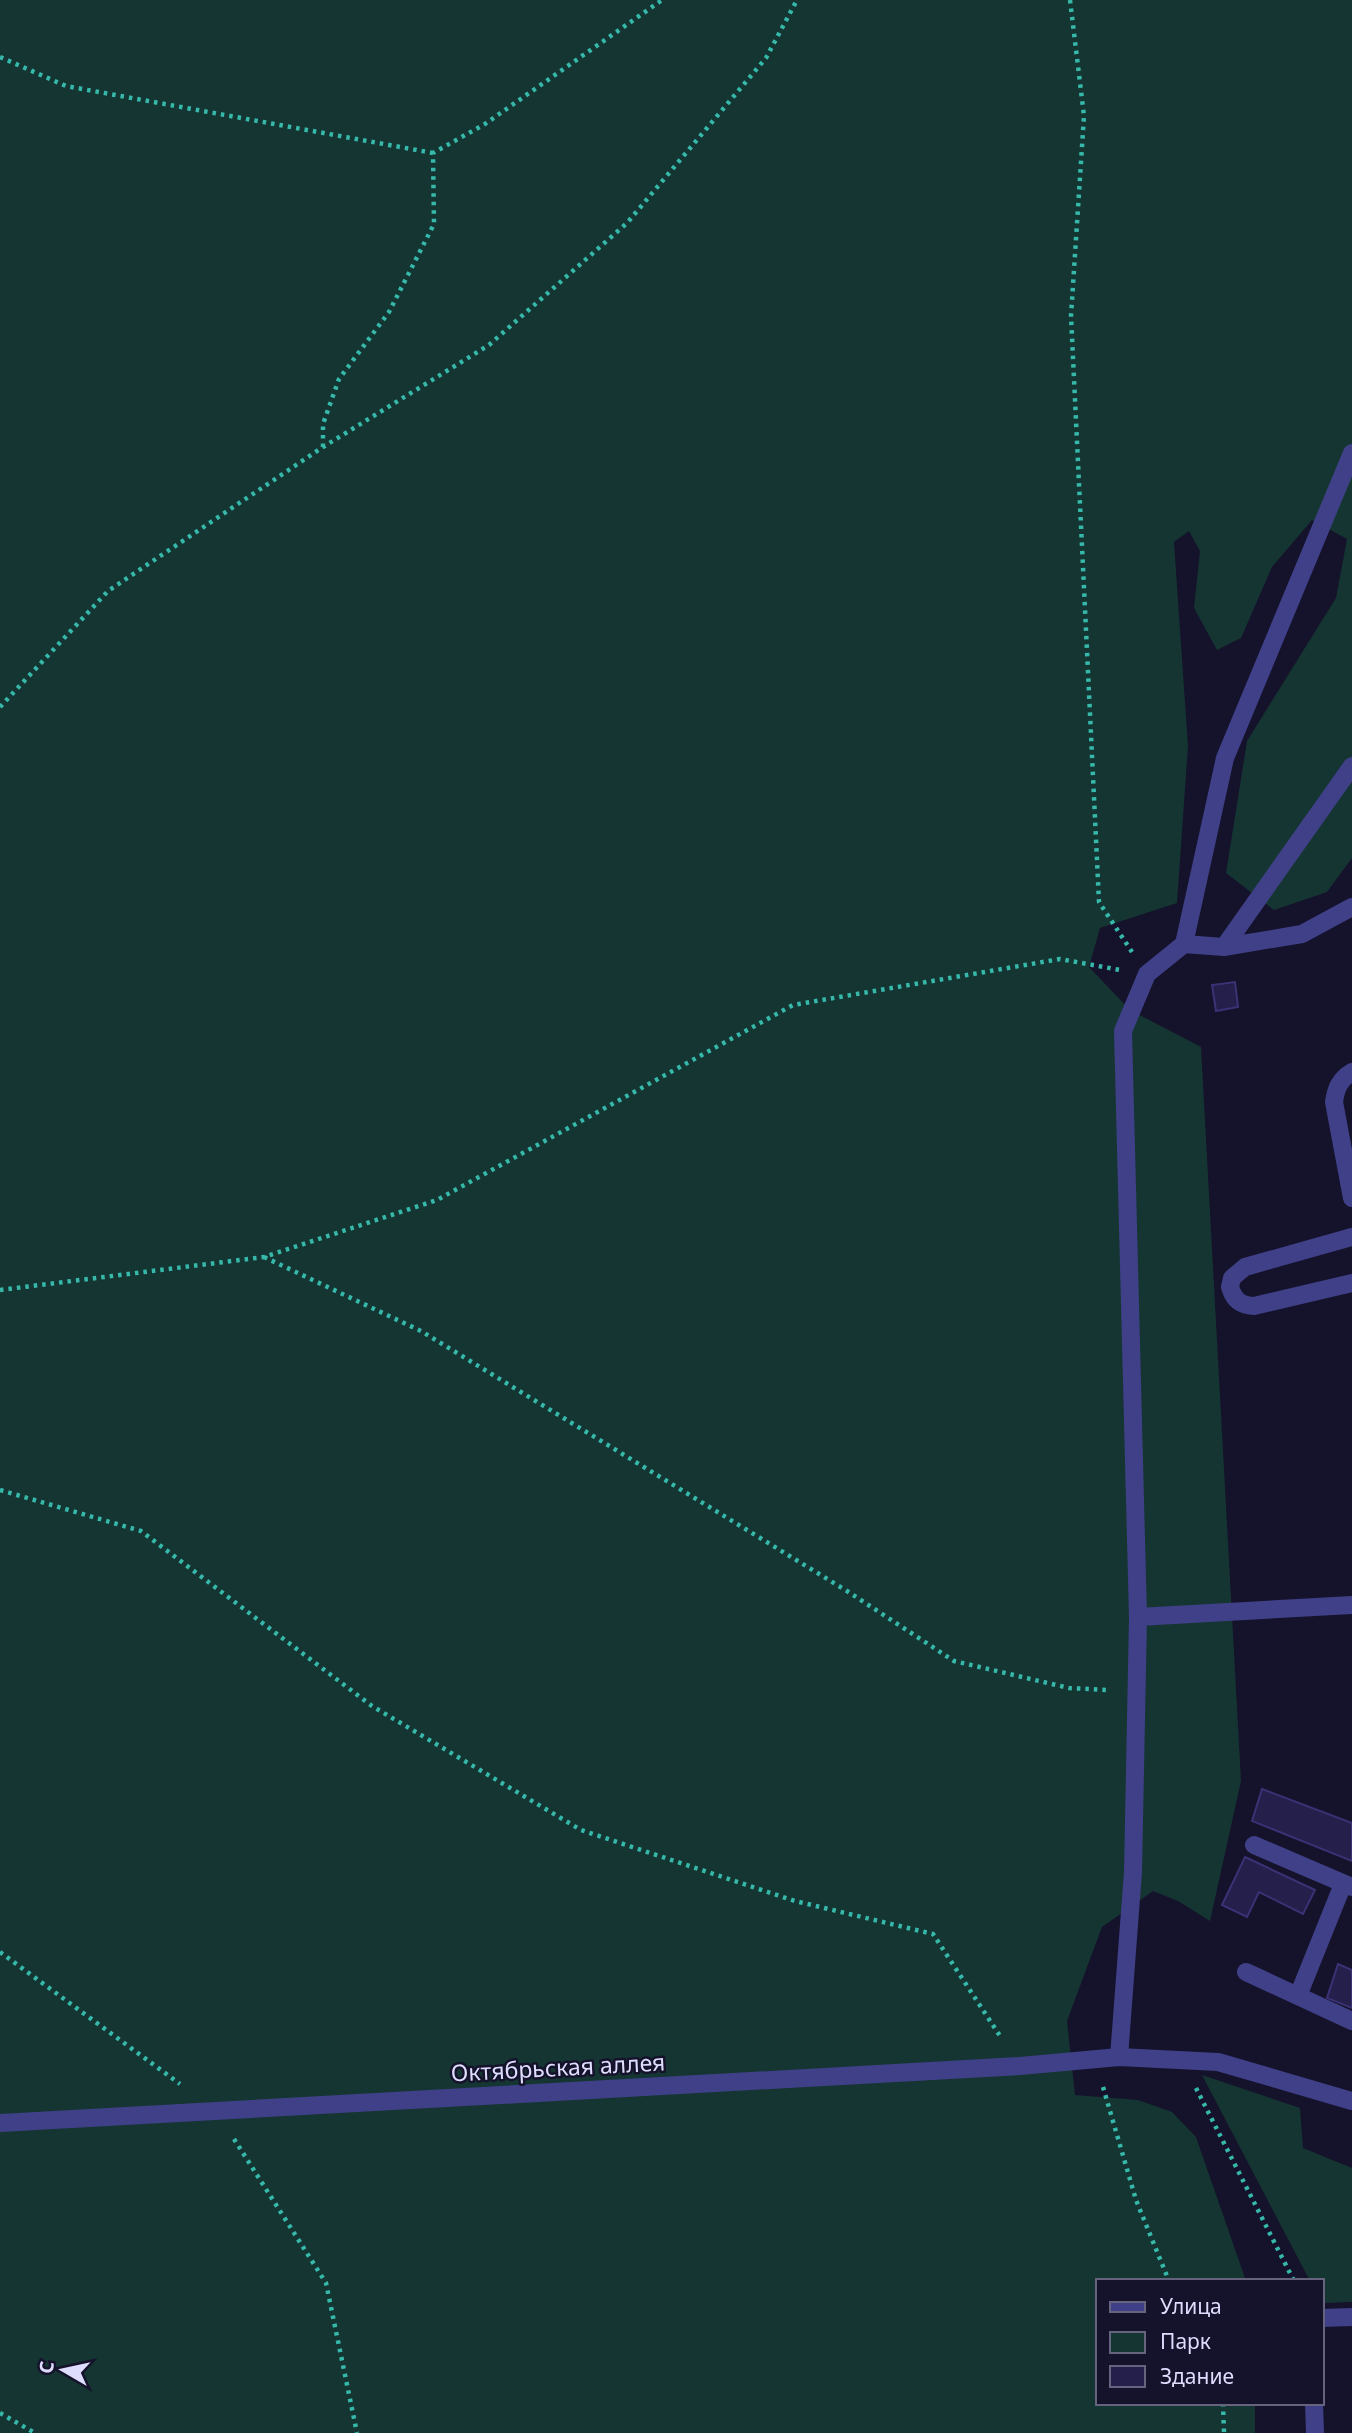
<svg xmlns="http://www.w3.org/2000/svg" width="1352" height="2433" font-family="'Noto Sans',sans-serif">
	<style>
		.green { fill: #153532 }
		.building { fill: #251f4b; stroke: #3b3276; stroke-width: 2 }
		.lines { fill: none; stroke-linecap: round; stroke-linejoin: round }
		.path { stroke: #36b9aa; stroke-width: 4.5; stroke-dasharray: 3.5 5; stroke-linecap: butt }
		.lane { stroke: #3f4088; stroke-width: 18 }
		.street { stroke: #3f4088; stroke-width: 18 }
		.labels { text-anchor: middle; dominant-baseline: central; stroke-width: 5; stroke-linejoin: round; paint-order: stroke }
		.street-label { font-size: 23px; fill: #dfddfe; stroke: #15122b }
	</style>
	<rect width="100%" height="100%" fill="#15122b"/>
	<path class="green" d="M0,0h1352v858l-25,34 -53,18 -48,-37 21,-132 89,-143 11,-59 -35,-19 -40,47 -31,71 -24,12 -23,-42 6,-57 -11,-20 -15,11 14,204 -11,157 -77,25 -11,39 41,43 71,37 40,734 -31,140 -32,-20 -25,-10 -51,36 -35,94 8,74 63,5 34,12 24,25 50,144h-148v122h157v30h-1255z
		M1202,2075l98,33 3,40 49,20v134l-30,1v-22h-12z"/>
	<path class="building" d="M1235,982l3,25 -22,4 -4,-26z
		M1262,1789l90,34v38l-100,-40z
		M1245,1857l70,33 -12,24 -44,-22 -12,25 -25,-12z
		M1338,1964l14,6v38l-25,-10z"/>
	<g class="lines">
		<path class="path" d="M1070,0l14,116 -13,200 28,586 33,50
			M0,57l66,29 367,67
			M323,447v-23l16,-45 50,-67 45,-88 -1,-71 52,-29 177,-124
			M0,707l108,-116 215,-144 166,-102 138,-122 139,-165 31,-58
			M264,1257l157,74 426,260 107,70 115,27 39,2
			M0,1290l264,-33 173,-57 356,-195 267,-46 60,11
			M0,1490l141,41 231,175 209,124 214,71 138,33 69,105
			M0,1952l180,132
			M1103,2087l33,113 33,81
			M1196,2088l98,193
			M234,2139l92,144 31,150
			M1223,2403l1,30
			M0,2413l35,20"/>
		<path class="lane" d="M1184,944l40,3 78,-13 50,-27
			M1224,947l128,-181
			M1352,1072c-12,7 -16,16 -18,30l18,96
			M1352,1237l-107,30 -13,11 -2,9c4,13 10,18 24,19l98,-23
			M1138,1617l214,-12
			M1254,1845l98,42
			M1246,1972l106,49
			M1298,1996l45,-112
			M1119,2057l14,-185 5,-255 -15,-586 24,-57 37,-30 41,-186 127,-305"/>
		<path class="street" d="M0,2123l1020,-57 99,-9 99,5 134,39
			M1322,2318l30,-1
			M1314,2403l1,30"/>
	</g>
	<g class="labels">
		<g class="street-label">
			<text transform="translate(558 2067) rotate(-3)">Октябрьская аллея</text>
		</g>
	</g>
	<rect x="1096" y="2279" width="228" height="126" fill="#15122b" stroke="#66637f" stroke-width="2"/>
	<rect x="1110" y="2302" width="35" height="10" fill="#3f4088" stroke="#66637f" stroke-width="2"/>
	<text x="1160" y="2314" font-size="21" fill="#dfddfe">Улица</text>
	<rect x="1110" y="2332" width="35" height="21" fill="#153532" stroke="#66637f" stroke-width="2"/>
	<text x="1160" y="2349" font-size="21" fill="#dfddfe">Парк</text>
	<rect x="1110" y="2366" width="35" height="21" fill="#251f4b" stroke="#66637f" stroke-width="2"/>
	<text x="1160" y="2384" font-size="21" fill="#dfddfe">Здание</text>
	<g transform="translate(63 2370) rotate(279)" stroke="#15122b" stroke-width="5" paint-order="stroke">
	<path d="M0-5L12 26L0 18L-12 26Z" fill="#dfddfe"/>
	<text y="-10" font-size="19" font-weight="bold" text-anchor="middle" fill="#dfddfe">С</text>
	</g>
</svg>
